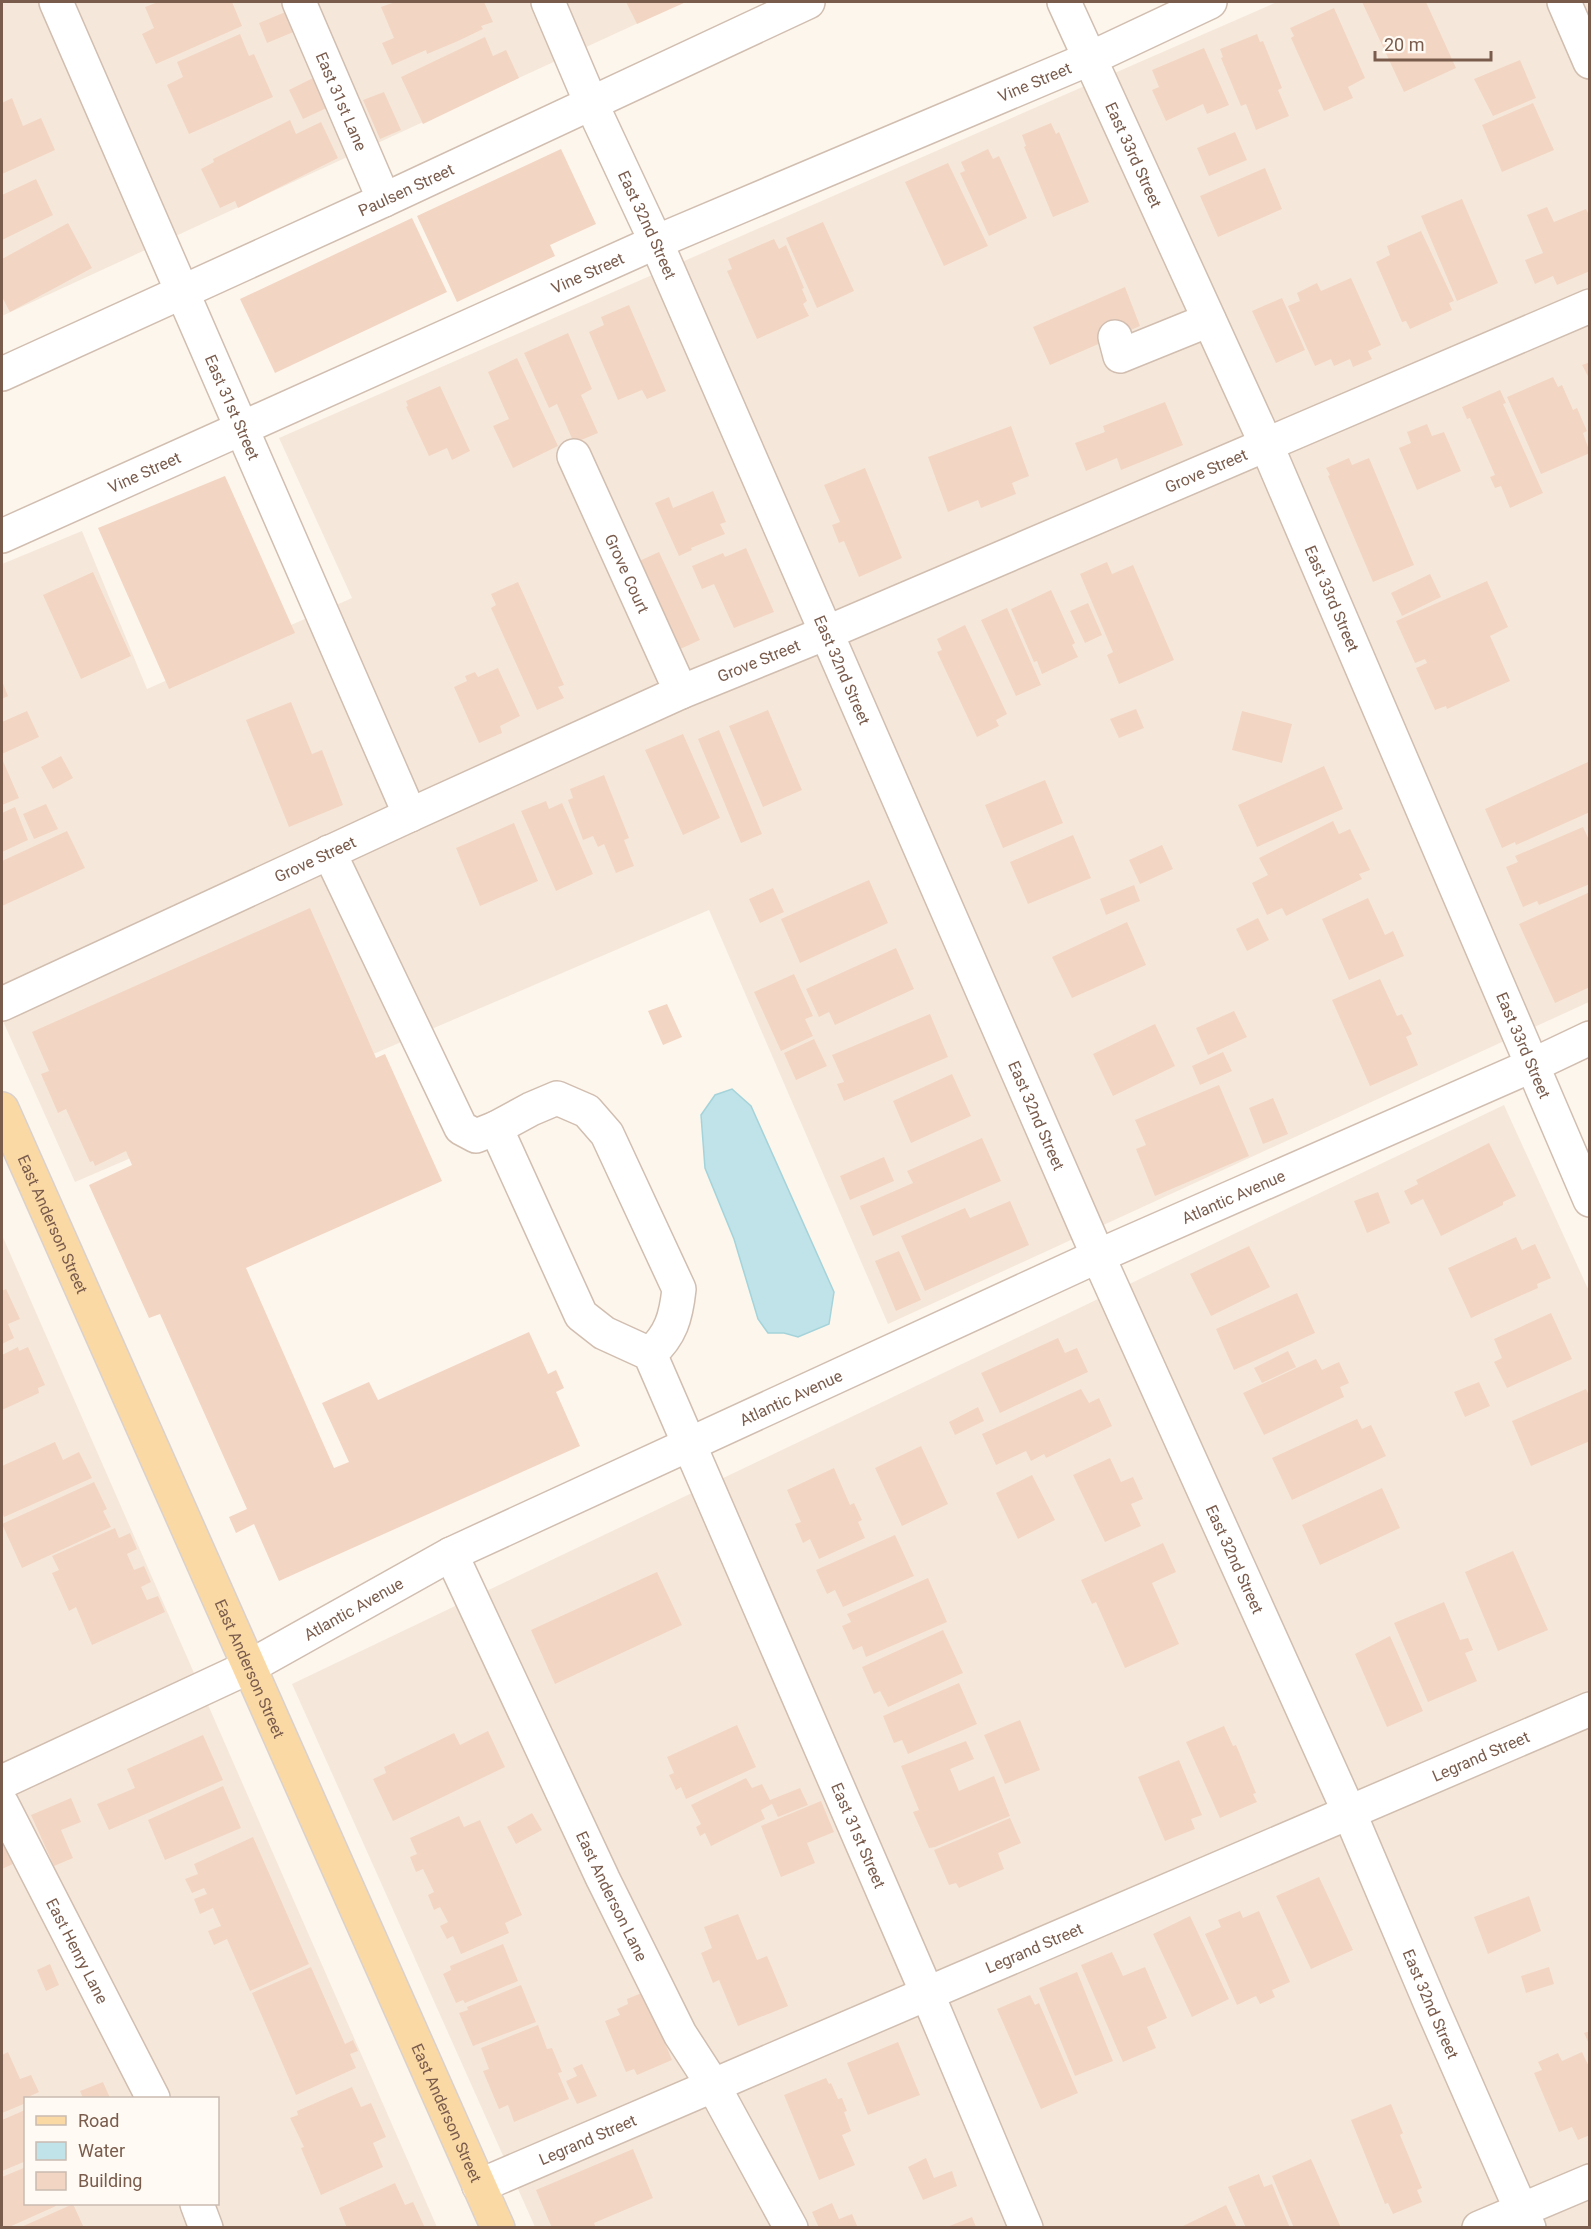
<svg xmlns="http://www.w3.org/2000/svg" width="1591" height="2229" font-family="Roboto,sans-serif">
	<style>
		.residential { fill: #f5e8da; fill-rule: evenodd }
		.water { fill: #bfe3e8; stroke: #a5d3da; stroke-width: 1.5 }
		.building { fill: #f3d5c3 }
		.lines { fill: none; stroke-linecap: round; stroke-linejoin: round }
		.minor-casing { stroke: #d1beb0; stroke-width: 36 }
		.major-casing { stroke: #dad1cd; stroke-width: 36 }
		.minor { stroke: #fff; stroke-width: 33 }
		.major { stroke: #fbd9a5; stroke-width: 33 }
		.labels { text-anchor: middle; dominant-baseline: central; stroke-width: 4.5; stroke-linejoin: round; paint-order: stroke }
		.street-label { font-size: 16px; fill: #7a5c4d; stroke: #fffaf3 }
	</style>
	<rect width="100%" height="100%" fill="#fdf6ec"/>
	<path class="residential" d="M2,2h682l-682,314z
		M1277,2h312v1000l-701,322 -179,-414 -634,272 -73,-163v-455l80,-33 65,158 205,-91 -73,-160z
		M1504,1105l85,186v936h-1054l-243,-543z
		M2,1235l435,992h-435zM26,2098h192v106h-192z"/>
	<path class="water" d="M732,1089l19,17 83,186 -5,32 -31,13 -14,-4h-16l-10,-14 -24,-80 -29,-71 -4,-53 14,-20z"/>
	<path class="building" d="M158,2h74l10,24 -86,38 -14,-30 12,-6 -9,-21z
		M395,2h89l9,20 -12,4 2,3 -25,12 -31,13 -1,-4 -34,15 -10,-22 12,-5 -13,-31z
		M626,2h60l-49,22z
		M1362,2h64l30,66 -52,24z
		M295,8l8,20 -36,15 -8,-20z
		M1334,8l31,70 -17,9 5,11 -29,13 -33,-73 3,-2 -4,-8z
		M240,34l9,22 5,-2 19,43 -84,37 -22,-49 16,-8 -6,-15z
		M1257,34l3,8 3,-1 19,47 -4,2 11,26 -33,14 -10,-26 -5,2 -20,-48 2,-1 -3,-8z
		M485,37l8,19 13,-6 13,28 -96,46 -22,-47z
		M1204,48l25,57 -22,9 -4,-10 -37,17 -14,-31 7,-3 -7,-17z
		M1520,60l16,38 -43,18 -19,-37z
		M321,74l14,30 -32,15 -14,-29z
		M384,92l17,38 -21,9 -17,-39z
		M12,98l11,28 18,-8 14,32 -53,24v-71z
		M1533,103l21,47 -52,22 -20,-47z
		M290,120l6,14 25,-12 17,36 -100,50 -3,-7 -15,7 -19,-39 13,-7 -1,-3z
		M1051,123l5,11 3,-2 30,70 -36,15 -29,-70 2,-1 -4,-11z
		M1235,132l12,28 -38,16 -12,-28z
		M561,149l35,75 -46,21 5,11 -98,46 -40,-86z
		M988,149l5,10 6,-3 28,62 -38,18 -29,-63 5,-2 -4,-9z
		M948,163l40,83 -44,20 -39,-84z
		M1265,168l17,41 -64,28 -18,-41z
		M36,179l17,36 -51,25v-45z
		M1462,199l36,84 -41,18 -36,-85z
		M1547,207l7,15 32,-13 4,8v54l-33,14 -4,-9 -18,8 -10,-24 18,-7 -16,-38z
		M412,218l35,74 -172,81 -35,-74z
		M823,222l31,69 -37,17 -31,-70z
		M68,223l24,45 -82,44 -8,-15v-38z
		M1421,231l33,70 -5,2 3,7 -42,19 -4,-8 -4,1 -26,-60 14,-7 -3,-9z
		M774,239l5,10 7,-4 18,43 -2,1 5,12 -4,3 6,12 -52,23 -30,-68 5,-2 -4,-10z
		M1351,278l30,67 -13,6 4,8 -19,8 -3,-8 -16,7 -3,-7 -16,7 -27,-60 12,-5 -3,-8 20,-10 4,8z
		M1125,287l15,39 -90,39 -17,-38z
		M1282,298l23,52 -29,13 -24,-52z
		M629,305l37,86 -19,8 -5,-9 -24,10 -29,-68 15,-7 -3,-8z
		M568,333l24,56 -11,6 17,38 -24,10 -17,-39 -8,4 -25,-55z
		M517,358l41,88 -45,22 -20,-42 16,-7 -21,-47z
		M1590,362v18l-8,-15z
		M1553,377l5,10 4,-2 11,25 4,-2 10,23 -4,2 7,20 -49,21 -34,-77z
		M440,386l30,65 -18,9 -5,-12 -18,8 -23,-49 2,-1 -2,-5z
		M1500,390l6,13 -3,1 40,89 -33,15 -9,-22 -6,2 -5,-11 5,-2 -25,-57 -3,1 -5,-12z
		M1165,402l18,43 -62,25 -4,-12 -31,13 -11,-28 30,-11 -2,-6z
		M1427,424l5,12 12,-4 17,39 -44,19 -18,-42 12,-5 -4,-11z
		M1011,426l18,50 -17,7 4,11 -35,14 -3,-8 -30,12 -20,-55z
		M1349,458l3,7 17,-7 45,107 -41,17 -45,-106 2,-1 -4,-7z
		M865,468l37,90 -43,19 -15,-36 -5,2 -7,-18 8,-3 -16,-37z
		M225,476l70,157 -126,56 -71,-161z
		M713,491l13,31 -6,2 5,10 -34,14 1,2 -13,6 -24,-53 14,-6 4,11z
		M746,548l28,64 -40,16 -20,-44 -12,5 -10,-23 31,-13 2,4z
		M659,552l41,88 -33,15 -41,-88z
		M1107,562l5,12 21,-9 41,95 -55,24 -12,-29 6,-3 -33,-78z
		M93,572l38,84 -50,23 -38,-84z
		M1430,574l11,23 -39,19 -11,-23z
		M1487,581l21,46 -18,9 20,45 -63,28 -1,-3 -11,4 -19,-42 11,-5 -2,-4 -10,4 -19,-42z
		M518,582l46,103 -6,2 6,11 -27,12 -46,-102 5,-3 -5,-11z
		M1051,590l24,53 -3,2 6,12 -36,17 -5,-13 -3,1 -23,-53z
		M1088,603l14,32 -17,8 -15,-32z
		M1007,608l34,77 -25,11 -35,-76z
		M965,625l42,89 -11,6 3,6 -22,11 -40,-85 5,-2 -5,-11z
		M498,668l22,48 -20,10 2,7 -23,10 -25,-56 13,-6 -2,-5 10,-4 3,5z
		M2,681l6,15 -6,3z
		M291,702l21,52 10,-4 21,55 -54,22 -43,-107z
		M1136,709l8,19 -25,10 -9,-19z
		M768,710l34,80 -39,17 -34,-81z
		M27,711l12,26 -37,17v-32z
		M1242,711l50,13 -10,39 -50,-13z
		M719,730l43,104 -21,9 -43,-104z
		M683,734l37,84 -37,17 -38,-85z
		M61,756l12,22 -20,11 -12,-22z
		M3,761l16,37 -17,7v-43z
		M1588,762l2,50 -74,33 -1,-3 -13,6 -17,-39z
		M1324,766l19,43 -86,38 -19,-42z
		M604,775l25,63 -5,2 10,26 -18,7 -12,-29 -6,3 -5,-11 -10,4 -15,-40 5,-2 -3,-9z
		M1045,780l18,43 -60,25 -18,-43z
		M546,801l3,8 13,-6 31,71 -37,17 -35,-80z
		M46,804l12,25 -24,10 -11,-25z
		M15,807l13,33 -26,12v-39z
		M1333,821l6,13 11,-5 20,41 -11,4 3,5 -76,37 -4,-8 -15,7 -15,-32 16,-8 -9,-17z
		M514,823l24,58 -58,25 -24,-58z
		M1583,827l7,15v42l-51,21 -2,-4 -14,6 -17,-40 12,-5 -3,-6z
		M67,831l18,37 -83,38v-45z
		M1073,835l18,43 -63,26 -18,-42z
		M1162,845l11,24 -33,15 -11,-24z
		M869,880l19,43 -88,40 -19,-44z
		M1134,885l6,16 -34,14 -6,-16z
		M773,888l11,24 -24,11 -11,-24z
		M1590,892v95l-35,16 -36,-79z
		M1368,898l17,37 8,-4 11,25 -55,24 -27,-61z
		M310,908l66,150 9,-4 57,127 -196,87 88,200 15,-6 -27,-59 47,-21 9,18 151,-68 19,42 8,-4 8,18 -8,4 24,54 -301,135 -25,-57 -18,9 -7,-16 18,-8 -87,-195 -11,4 -60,-133 43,-20 -6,-14 -31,15 -2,-5 -3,1 -24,-53 -8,4 -17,-39 8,-3 -17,-39z
		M1258,918l11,22 -22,11 -11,-22z
		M1127,922l19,43 -74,33 -20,-41z
		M896,948l18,41 -79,36 -6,-13 -10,5 -13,-28z
		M794,974l19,42 -8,3 8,17 -32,15 -27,-59z
		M1380,979l17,37 5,-2 10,20 -6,3 12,28 -48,21 -38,-86z
		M667,1004l15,33 -19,8 -15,-34z
		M1234,1011l13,26 -39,18 -12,-27z
		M930,1014l18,43 -104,44 -7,-17 7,-2 -12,-27z
		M1155,1024l20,42 -62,30 -20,-42z
		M814,1039l13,27 -31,14 -12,-27z
		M1223,1052l9,19 -32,14 -8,-19z
		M952,1074l19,42 -60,27 -18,-42z
		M1219,1085l30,71 -94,40 -19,-47 10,-4 -11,-25z
		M1273,1098l15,36 -25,10 -14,-36z
		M982,1138l19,43 -128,55 -13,-30 53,-23 -6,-12z
		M1489,1143l27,53 -13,6v3l-62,31 -18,-37 -12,6 -7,-14 14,-7 -2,-4z
		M884,1157l10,24 -44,19 -10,-24z
		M1378,1192l12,31 -23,10 -13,-32z
		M1010,1201l19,44 -104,46 -24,-55 64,-28 5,10z
		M1516,1237l6,13 13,-6 16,34 -14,6 1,4 -67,30 -23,-50z
		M1249,1246l21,41 -59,29 -21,-42z
		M899,1251l22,49 -25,11 -21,-50z
		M6,1289l14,30 -12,5 6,14 -12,6v-53z
		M1297,1293l18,40 -81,37 -18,-41z
		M1551,1313l21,46 -65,29 -13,-26 8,-4 -8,-19z
		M1058,1338l7,15 12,-5 11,24 -88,41 -19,-40z
		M18,1347l1,4 9,-4 17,38 -7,3 1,5 -37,17v-55z
		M1288,1351l8,16 -34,16 -8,-15z
		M1316,1359l6,11 17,-8 10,21 -9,4 4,10 -80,38 -21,-42z
		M1479,1382l11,24 -25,11 -11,-25z
		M1081,1389l8,14 10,-5 13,28 -66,32 -2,-4 -13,7 -5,-10 -30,14 -14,-31z
		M1586,1389l4,8v44l-59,25 -19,-45z
		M978,1407l6,14 -29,14 -6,-13z
		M1357,1419l5,10 9,-4 15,31 -94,44 -20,-42z
		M55,1442l8,18 16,-8 13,26 -88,39 -2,-4v-47z
		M921,1446l27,58 -46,22 -27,-58z
		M1110,1458l11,24 12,-5 10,22 -12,5 10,22 -36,16 -32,-67z
		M834,1468l16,37 4,-2 8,17 -4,2 7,16 -46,21 -9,-20 -7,4 -8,-19 6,-2 -14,-32z
		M1032,1475l23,45 -37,19 -22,-46z
		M94,1482l13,27 -4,2 8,16 -89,41 -20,-44z
		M1382,1488l18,40 -80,37 -18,-40z
		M115,1528l4,10 11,-5 7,16 -10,5 7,16 10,-4 7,16 -10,5 6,13 11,-4 7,16 -73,33 -16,-38 -7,4 -17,-38 7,-3 -7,-14z
		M895,1535l19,41 -71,31 -8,-17 -8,4 -11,-24z
		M1163,1543l13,29 -24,11 27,61 -54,24 -29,-66 -4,2 -11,-24z
		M1513,1551l35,79 -50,21 -33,-79z
		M657,1572l25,53 -127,59 -24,-54z
		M928,1578l19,44 -81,35 -4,-11 -9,4 -11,-24 9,-4 -4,-8z
		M1444,1602l16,38 8,-2 5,12 -8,3 12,28 -49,21 -34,-79z
		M943,1630l20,43 -75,34 -8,-16 -6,3 -12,-27z
		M1390,1636l33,75 -36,16 -32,-73z
		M959,1683l18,41 -69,30 -6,-14 -8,3 -11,-27z
		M1020,1720l20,50 -35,14 -21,-49z
		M737,1725l19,42 -70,32 -5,-12 -5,3 -7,-15 5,-2 -7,-16z
		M1224,1726l9,20 3,-1 20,48 -3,1 4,8 -37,16 -34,-76z
		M488,1731l17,36 -112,54 -20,-42 13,-6 -2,-6 70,-34 6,12z
		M203,1735l20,45 -114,50 -12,-26 38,-16 -8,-19z
		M966,1741l8,18 -24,10 9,22 35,-15 16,40 -75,31 -6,1 -16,-36 6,-2 -18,-44z
		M1179,1760l23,55 -11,4 4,10 -30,12 -27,-64z
		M746,1778l6,10 10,-4 8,16 30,-12 8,17 -30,12 -6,-13 -11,6 4,9 -54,27 -6,-13 -5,3 -4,-9 5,-3 -10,-19z
		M223,1786l18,42 -76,32 -17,-40z
		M71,1798l10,24 -20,8 12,28 -19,8 -23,-51z
		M821,1801l13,31 -27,11 8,20 -34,14 -20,-51z
		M532,1813l10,17 -26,14 -9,-17z
		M459,1816l5,11 16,-7 42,95 -17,8 4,10 -48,21 -8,-18 -6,3 -7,-13 8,-4 -8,-15 -6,3 -6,-15 6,-3 -11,-23 -7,3 -6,-15 7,-3 -7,-16z
		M1010,1818l11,25 -23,10 6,16 -45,19 -3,-5 -7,2 -15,-35z
		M2,1834l13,29 -13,6z
		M253,1837l56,127 -59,27 -23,-52 -13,6 -6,-14 13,-5 -8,-18 -13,6 -6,-15 13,-5 -3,-6 -12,5 -7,-14 13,-5 -4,-10z
		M1319,1877l34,73 -42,19 -35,-73z
		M1529,1896l12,35 -53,23 -14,-37z
		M1240,1911l3,7 16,-7 31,71 -18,8 3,7 -15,7 -4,-8 -19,9 -32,-71 16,-7 -3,-7z
		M738,1914l19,46 10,-4 21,50 -50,20 -19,-46 -6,3 -12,-30 11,-5 -8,-21z
		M1190,1916l39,83 -37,18 -39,-83z
		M503,1944l15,37 -53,22 -2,-3 -7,3 -13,-29 8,-4 -1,-4z
		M1112,1952l11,24 22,-9 22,51 -20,9 9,21 -33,14 -42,-97z
		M50,1964l9,21 -13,6 -9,-21z
		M311,1967l34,77 8,-4 5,11 -8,3 6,14 -60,27 -44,-102z
		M1549,1967l5,17 -28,9 -5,-17z
		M1077,1972l36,89 -38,15 -36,-88z
		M521,1985l15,37 -63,24 -14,-33 9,-3 -1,-3z
		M644,1992l28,68 -35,15 -3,-6 -8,3 -21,-51 15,-6 -3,-6 11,-5 -1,-5z
		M1030,1995l5,10 4,-2 39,90 -37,16 -44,-100z
		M538,2025l9,24 5,-1 10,24 -4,1 11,26 -55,23 -6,-17 -9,4 -16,-38 6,-2 -8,-21z
		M1590,2031v15l-6,-13z
		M898,2042l22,53 -52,20 -21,-52z
		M8,2052l12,27 11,-4 8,17 -13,6v5l-24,10v-58z
		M1582,2052l8,17v66l-12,5 -6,-13 -13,5 -25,-59 8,-3 -4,-8 20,-9 4,8z
		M582,2064l15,32 -20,8 -11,-23 11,-5 -4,-8z
		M826,2078l3,6 2,-1 7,16 4,-1 5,13 -3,1 7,19 -9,4 13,30 -36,15 -35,-85z
		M103,2082l7,16h-27l-3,-7z
		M352,2087l9,20 10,-4 15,34 -13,6 10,24 -62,28 -20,-47 3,-1 -14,-29 8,-3 -1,-4z
		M1391,2104l12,29 -3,2 22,53 -5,2 5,12 -29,12 -5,-11 -3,1 -34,-84z
		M25,2110l1,51 -24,10v-51z
		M633,2149l20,49 -59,25 2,5h-44l-16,-38z
		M926,2158l8,20 18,-7 5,15 -34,14 -15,-33z
		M1311,2159l30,69h-47l-22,-52z
		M26,2167v37h29l1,2 -49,22h-5v-51z
		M1259,2174l5,13 8,-3 18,44h-44l-18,-41z
		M395,2183l10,22 8,-3 12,26h-78l-8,-20z
		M832,2203l7,16 13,-5 6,14h-39l-7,-16z
		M73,2204l11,24h-65z
		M1226,2205l11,23h-58z
		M972,2217l4,10h-29z"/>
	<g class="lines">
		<g class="minor-casing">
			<g id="minor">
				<path id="s1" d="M56,2l354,813"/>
				<path id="s2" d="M299,2l85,198"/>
				<path id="s3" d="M548,2l43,101 65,139 442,1014 251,556 83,195 97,221"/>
				<path id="s4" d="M1064,2l202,442 324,756"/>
				<path d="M1564,2l26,60"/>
				<path d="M1115,337l5,19 89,-36"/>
				<path id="s5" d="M2,374l382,-174 424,-198"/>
				<path id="s6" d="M574,456l107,236"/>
				<path id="s7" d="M2,536l654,-294 435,-184 119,-56"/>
				<path d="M329,852l132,276 15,8 20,-8"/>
				<path id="s8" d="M2,1004l408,-189 271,-123 145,-59 764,-327"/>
				<path id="s9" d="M650,1354c21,-19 26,-37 29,-65l-72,-155 -20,-23 -30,-13 -26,11 -35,19 85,187 23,18 46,21 277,639 99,235"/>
				<path id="s10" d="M451,1554l152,325 77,155 33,51 78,143"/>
				<path id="s11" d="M2,1782l247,-115 202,-113 647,-298 435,-191 57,-27"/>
				<path id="s12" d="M2,1804l151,294"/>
				<path id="s13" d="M479,2186l1111,-477"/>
				<path d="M197,2204l9,24"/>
				<path d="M1479,2228l111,-47"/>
			</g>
		</g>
		<g class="major-casing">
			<g id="major">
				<path id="s14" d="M2,1109l496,1119"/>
			</g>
		</g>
		<use href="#minor" class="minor"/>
		<use href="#major" class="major"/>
	</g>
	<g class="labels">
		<g class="street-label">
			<text stroke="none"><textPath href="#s7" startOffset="1128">Vine Street</textPath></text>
			<text stroke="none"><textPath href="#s2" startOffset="108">East 31st Lane</textPath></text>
			<text stroke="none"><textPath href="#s4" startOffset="168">East 33rd Street</textPath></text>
			<text stroke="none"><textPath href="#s5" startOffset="444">Paulsen Street</textPath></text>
			<text stroke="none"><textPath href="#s3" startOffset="244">East 32nd Street</textPath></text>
			<text stroke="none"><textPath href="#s7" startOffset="642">Vine Street</textPath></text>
			<text stroke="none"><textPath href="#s1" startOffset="442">East 31st Street</textPath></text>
			<text stroke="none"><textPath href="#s8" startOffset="1317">Grove Street</textPath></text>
			<text stroke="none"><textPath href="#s7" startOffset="156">Vine Street</textPath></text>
			<text stroke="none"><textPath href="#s6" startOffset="129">Grove Court</textPath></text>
			<text stroke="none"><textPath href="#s4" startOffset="654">East 33rd Street</textPath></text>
			<text stroke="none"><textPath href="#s8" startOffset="831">Grove Street</textPath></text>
			<text stroke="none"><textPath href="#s3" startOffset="730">East 32nd Street</textPath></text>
			<text stroke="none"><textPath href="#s8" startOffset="345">Grove Street</textPath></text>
			<text stroke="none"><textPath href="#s4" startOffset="1140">East 33rd Street</textPath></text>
			<text stroke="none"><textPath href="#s3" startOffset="1216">East 32nd Street</textPath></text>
			<text stroke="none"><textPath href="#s11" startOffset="1364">Atlantic Avenue</textPath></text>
			<text stroke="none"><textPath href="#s14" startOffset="126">East Anderson Street</textPath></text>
			<text stroke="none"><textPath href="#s11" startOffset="878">Atlantic Avenue</textPath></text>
			<text stroke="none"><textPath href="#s3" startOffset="1702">East 32nd Street</textPath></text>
			<text stroke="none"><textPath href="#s11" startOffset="392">Atlantic Avenue</textPath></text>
			<text stroke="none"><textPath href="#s14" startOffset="612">East Anderson Street</textPath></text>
			<text stroke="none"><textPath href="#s13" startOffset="1090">Legrand Street</textPath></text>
			<text stroke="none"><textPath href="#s9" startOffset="1185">East 31st Street</textPath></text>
			<text stroke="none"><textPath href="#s10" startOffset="378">East Anderson Lane</textPath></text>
			<text stroke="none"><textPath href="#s13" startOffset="604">Legrand Street</textPath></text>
			<text stroke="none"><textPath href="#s12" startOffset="165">East Henry Lane</textPath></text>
			<text stroke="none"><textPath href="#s3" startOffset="2188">East 32nd Street</textPath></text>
			<text stroke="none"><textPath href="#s14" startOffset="1098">East Anderson Street</textPath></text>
			<text stroke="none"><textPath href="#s13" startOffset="118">Legrand Street</textPath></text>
		</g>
	</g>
	<rect width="1591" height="2229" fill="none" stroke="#7a5c4d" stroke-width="6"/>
	<rect x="24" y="2097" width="195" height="108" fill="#fffaf3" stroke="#cabbb1" stroke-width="1.5"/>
	<rect x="36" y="2116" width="30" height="9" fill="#fbd9a5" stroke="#cabbb1" stroke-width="1.5"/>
	<text x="78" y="2127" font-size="18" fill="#7a5c4d">Road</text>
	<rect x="36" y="2142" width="30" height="18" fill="#bfe3e8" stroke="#cabbb1" stroke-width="1.5"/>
	<text x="78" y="2157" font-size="18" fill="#7a5c4d">Water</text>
	<rect x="36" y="2172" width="30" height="18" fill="#f3d5c3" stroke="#cabbb1" stroke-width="1.5"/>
	<text x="78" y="2187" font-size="18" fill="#7a5c4d">Building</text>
	<path d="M1375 51v9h116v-9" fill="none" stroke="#7a5c4d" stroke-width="3"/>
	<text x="1384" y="51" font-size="18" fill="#7a5c4d" stroke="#fffaf3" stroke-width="4.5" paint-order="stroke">20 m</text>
</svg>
